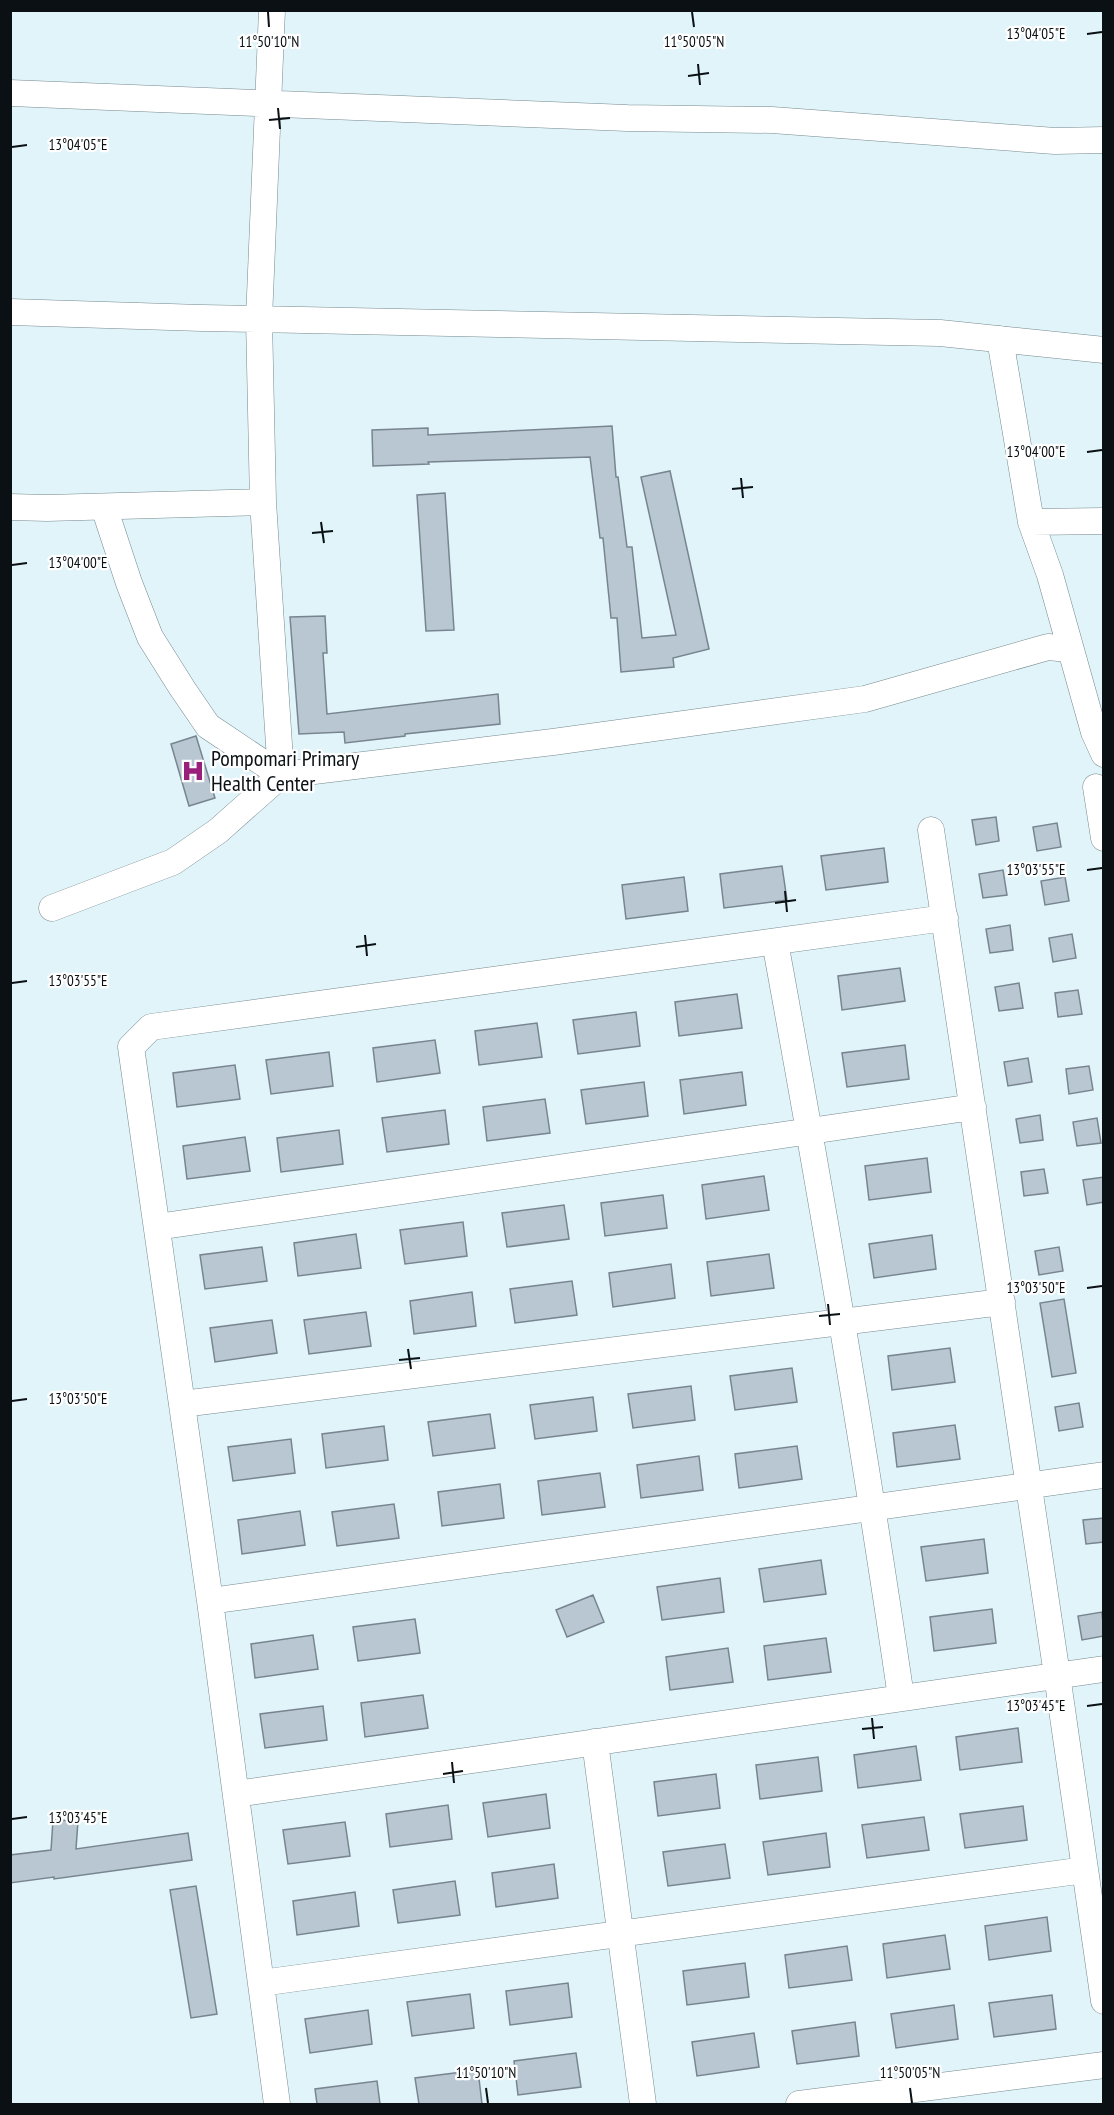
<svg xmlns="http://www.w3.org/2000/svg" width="1114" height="2115" font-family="'PT Sans Narrow',sans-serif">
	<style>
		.building { fill: #b9c7d3; stroke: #788590; stroke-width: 1.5 }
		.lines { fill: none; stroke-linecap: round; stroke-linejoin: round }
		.minor-casing { stroke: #76898f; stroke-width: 27 }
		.minor { stroke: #fff; stroke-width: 26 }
		.ticks { fill: none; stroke: #0a1013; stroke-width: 2 }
		.labels { text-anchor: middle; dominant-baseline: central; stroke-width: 4.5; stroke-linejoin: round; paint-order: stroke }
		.poi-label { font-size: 22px; fill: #0a1013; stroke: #fff; text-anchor: start }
		.ticks-label { font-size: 15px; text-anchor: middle; fill: #0a1013; stroke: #fff; stroke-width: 4.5; stroke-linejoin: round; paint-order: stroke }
	</style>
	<rect width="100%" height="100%" fill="#e0f4fa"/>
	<path class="building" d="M612,426l4,51h2l9,70h5l10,91 34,-3 -35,-158 29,-6 39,178 -36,9 1,9 -53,5 -4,-54h-6l-8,-80h-3l-10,-81 -162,5 1,2 -56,2 -1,-36 56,-2v7z
		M445,493l9,137 -28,1 -9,-136z
		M325,616l2,37h-4l4,61 171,-20 2,30 -95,10v2l-60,7 -1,-11 -45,2 -9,-117z
		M196,736l19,62 -26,8 -18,-62z
		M996,817l3,24 -23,4 -4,-25z
		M1057,823l4,24 -24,4 -4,-24z
		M884,848l4,34 -62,8 -5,-34z
		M782,866l5,34 -63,8 -4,-34z
		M1003,870l4,25 -24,3 -4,-24z
		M684,877l4,34 -62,8 -4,-34z
		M1065,877l4,24 -24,4 -4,-24z
		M1010,925l3,25 -23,3 -4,-24z
		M1072,934l4,24 -23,4 -4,-24z
		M900,968l5,33 -63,9 -4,-34z
		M1019,983l4,25 -24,3 -4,-24z
		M1078,990l4,24 -24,3 -3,-24z
		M737,994l5,34 -63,8 -4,-34z
		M636,1012l4,34 -62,8 -5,-34z
		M537,1023l5,34 -63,8 -4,-34z
		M435,1040l5,33 -63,9 -4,-34z
		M905,1045l4,34 -62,8 -5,-34z
		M329,1052l4,34 -62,8 -5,-34z
		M1028,1058l4,24 -24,4 -4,-24z
		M235,1065l5,34 -63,8 -4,-34z
		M1089,1066l4,24 -24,4 -3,-25z
		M742,1072l4,33 -62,9 -4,-34z
		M644,1082l4,34 -62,8 -5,-34z
		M545,1099l5,34 -63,8 -4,-34z
		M445,1110l4,34 -62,8 -5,-34z
		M1040,1115l3,25 -23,3 -4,-24z
		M1097,1118l4,25 -24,3 -4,-24z
		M339,1130l4,34 -62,8 -4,-34z
		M245,1137l5,34 -63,8 -4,-33z
		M927,1158l4,34 -62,8 -4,-34z
		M1044,1169l4,24 -24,3 -3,-24z
		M764,1176l5,34 -63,9 -4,-34z
		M1104,1177v25l-17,3 -4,-25z
		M663,1195l4,33 -62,8 -4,-33z
		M564,1205l5,34 -62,8 -5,-34z
		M463,1222l4,34 -62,8 -5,-34z
		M356,1234l5,34 -63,8 -4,-33z
		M932,1235l4,34 -62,9 -5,-34z
		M262,1247l5,34 -62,8 -5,-34z
		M1059,1247l4,24 -24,4 -4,-24z
		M769,1254l5,34 -63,8 -4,-34z
		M671,1264l4,34 -62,9 -4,-34z
		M572,1281l5,34 -62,8 -5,-34z
		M472,1292l4,34 -62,8 -4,-33z
		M1064,1299l12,74 -24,4 -12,-74z
		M366,1312l5,34 -62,8 -5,-34z
		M272,1320l5,33 -62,9 -5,-34z
		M950,1348l5,34 -63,8 -4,-34z
		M792,1368l5,34 -62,8 -5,-34z
		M691,1386l4,34 -62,8 -5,-34z
		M593,1397l4,34 -62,8 -5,-34z
		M1079,1403l4,24 -24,4 -4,-24z
		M490,1414l5,34 -62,8 -5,-34z
		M955,1425l5,34 -63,8 -4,-34z
		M384,1426l4,34 -62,8 -4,-34z
		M291,1439l4,34 -62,8 -5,-34z
		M797,1446l5,33 -63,9 -4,-34z
		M699,1456l4,34 -62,8 -4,-33z
		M600,1473l5,34 -63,8 -4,-34z
		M500,1484l4,34 -62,8 -4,-34z
		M394,1504l5,34 -62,8 -5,-34z
		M300,1511l5,34 -63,9 -4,-34z
		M1104,1518v24l-18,2 -3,-24z
		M984,1539l4,34 -62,8 -5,-34z
		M821,1560l5,34 -62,8 -5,-33z
		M720,1578l4,34 -62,8 -5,-33z
		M593,1595l11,27 -37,15 -11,-27z
		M992,1609l4,34 -62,8 -4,-34z
		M1102,1612l2,24 -22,4 -4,-24z
		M415,1619l5,34 -62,8 -5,-34z
		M313,1635l5,34 -63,9 -4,-34z
		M826,1638l5,34 -63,8 -4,-34z
		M728,1648l5,34 -63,8 -4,-33z
		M423,1695l5,33 -63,9 -4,-34z
		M323,1706l4,34 -62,8 -5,-34z
		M1018,1728l4,34 -62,8 -4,-33z
		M916,1746l5,34 -63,8 -4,-33z
		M818,1757l4,34 -62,8 -4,-34z
		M716,1774l4,34 -62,8 -4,-34z
		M546,1794l4,34 -62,9 -5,-34z
		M448,1805l4,34 -62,8 -4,-33z
		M1023,1806l4,34 -62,8 -5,-34z
		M924,1817l5,33 -62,8 -5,-33z
		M53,1820l25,1 -2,28 112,-16 4,27 -138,19v-2l-44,6v-28l41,-5z
		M345,1822l5,34 -62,8 -5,-34z
		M826,1833l4,34 -62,8 -5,-33z
		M725,1844l5,34 -62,8 -5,-34z
		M554,1864l4,34 -62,9 -4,-34z
		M455,1881l5,34 -62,8 -5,-33z
		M196,1886l21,128 -26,4 -21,-128z
		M355,1892l4,34 -62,9 -4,-34z
		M1047,1917l4,34 -62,9 -4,-34z
		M945,1935l5,34 -63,9 -4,-34z
		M847,1946l5,34 -63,8 -4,-33z
		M745,1963l4,34 -62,8 -4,-34z
		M568,1983l4,34 -62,8 -4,-34z
		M470,1994l4,34 -62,8 -5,-34z
		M1052,1995l4,34 -62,8 -5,-34z
		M954,2005l4,34 -62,9 -5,-34z
		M368,2010l4,34 -62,9 -5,-34z
		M855,2022l4,34 -62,8 -5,-33z
		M754,2033l5,34 -62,9 -5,-34z
		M576,2053l5,34 -63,8 -4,-34z
		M478,2070l4,34h-63l-4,-26z
		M377,2081l3,23h-63l-2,-15z"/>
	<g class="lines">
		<g class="minor-casing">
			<path id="minor" d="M272,10l-13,309 4,183 18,273
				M10,93l617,25 145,2 283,21 49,-1
				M10,312l192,6 738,15 164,17
				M1000,339l31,183 19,53 44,157 10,22
				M10,507l37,1 216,-6
				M104,507l25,76 21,54 32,51 26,38 73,49
				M1031,522l73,-1
				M1096,787l8,51
				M931,830l126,845 47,326
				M52,908l121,-46 45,-31 63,-56 272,-33 312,-43 183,-52 21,2
				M775,942c46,251 89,502 126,755
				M157,1227l816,-120
				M182,1404l820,-102
				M210,1601l894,-126
				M595,1742l48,362
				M236,1794l868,-125
				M261,1983l824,-113
				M277,2104l-67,-503 -79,-554 20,-20 794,-109
				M799,2104l305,-39"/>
		</g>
		<use href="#minor" class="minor"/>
	</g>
	<path class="ticks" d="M268,12l1,15M692,12l2,15M1087,34l15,-2M698,64l2,21M688,76l21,-3M278,108l2,21M269,120l21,-2M12,147l15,-2M1087,452l15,-2M741,478l2,20M732,489l21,-2M321,522l3,21M312,533l21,-2M12,565l15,-2M1087,870l15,-2M785,891l2,21M775,903l21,-3M365,935l2,21M356,947l20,-3M12,983l15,-2M1087,1288l15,-2M828,1304l2,21M819,1316l21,-2M408,1349l3,20M399,1360l21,-2M12,1401l15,-2M1087,1706l15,-2M872,1718l2,21M862,1729l21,-2M452,1762l2,21M443,1774l20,-3M12,1819l15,-2M486,2088l2,15M910,2088l2,15"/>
	<defs>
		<g id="hospital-bare" transform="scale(1.8)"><path d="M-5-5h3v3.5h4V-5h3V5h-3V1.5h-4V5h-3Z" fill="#981f7a" stroke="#fff" stroke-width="2.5" paint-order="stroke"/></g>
	</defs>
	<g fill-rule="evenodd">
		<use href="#hospital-bare" x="193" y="771"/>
	</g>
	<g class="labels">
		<g class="poi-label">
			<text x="211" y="758">Pompomari Primary<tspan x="211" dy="25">Health Center</tspan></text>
		</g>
	</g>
	<g class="ticks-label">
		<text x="1036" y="39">13°04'05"E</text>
		<text x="269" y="47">11°50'10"N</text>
		<text x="694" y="47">11°50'05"N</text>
		<text x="78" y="150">13°04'05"E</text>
		<text x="1036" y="457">13°04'00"E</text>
		<text x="78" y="568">13°04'00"E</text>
		<text x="1036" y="875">13°03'55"E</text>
		<text x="78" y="986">13°03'55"E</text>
		<text x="1036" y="1293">13°03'50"E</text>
		<text x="78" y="1404">13°03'50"E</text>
		<text x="1036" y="1711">13°03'45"E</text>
		<text x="78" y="1823">13°03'45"E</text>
		<text x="486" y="2078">11°50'10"N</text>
		<text x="910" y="2078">11°50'05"N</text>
	</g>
	<rect width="1114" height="2115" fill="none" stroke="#0a1013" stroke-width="24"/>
</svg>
